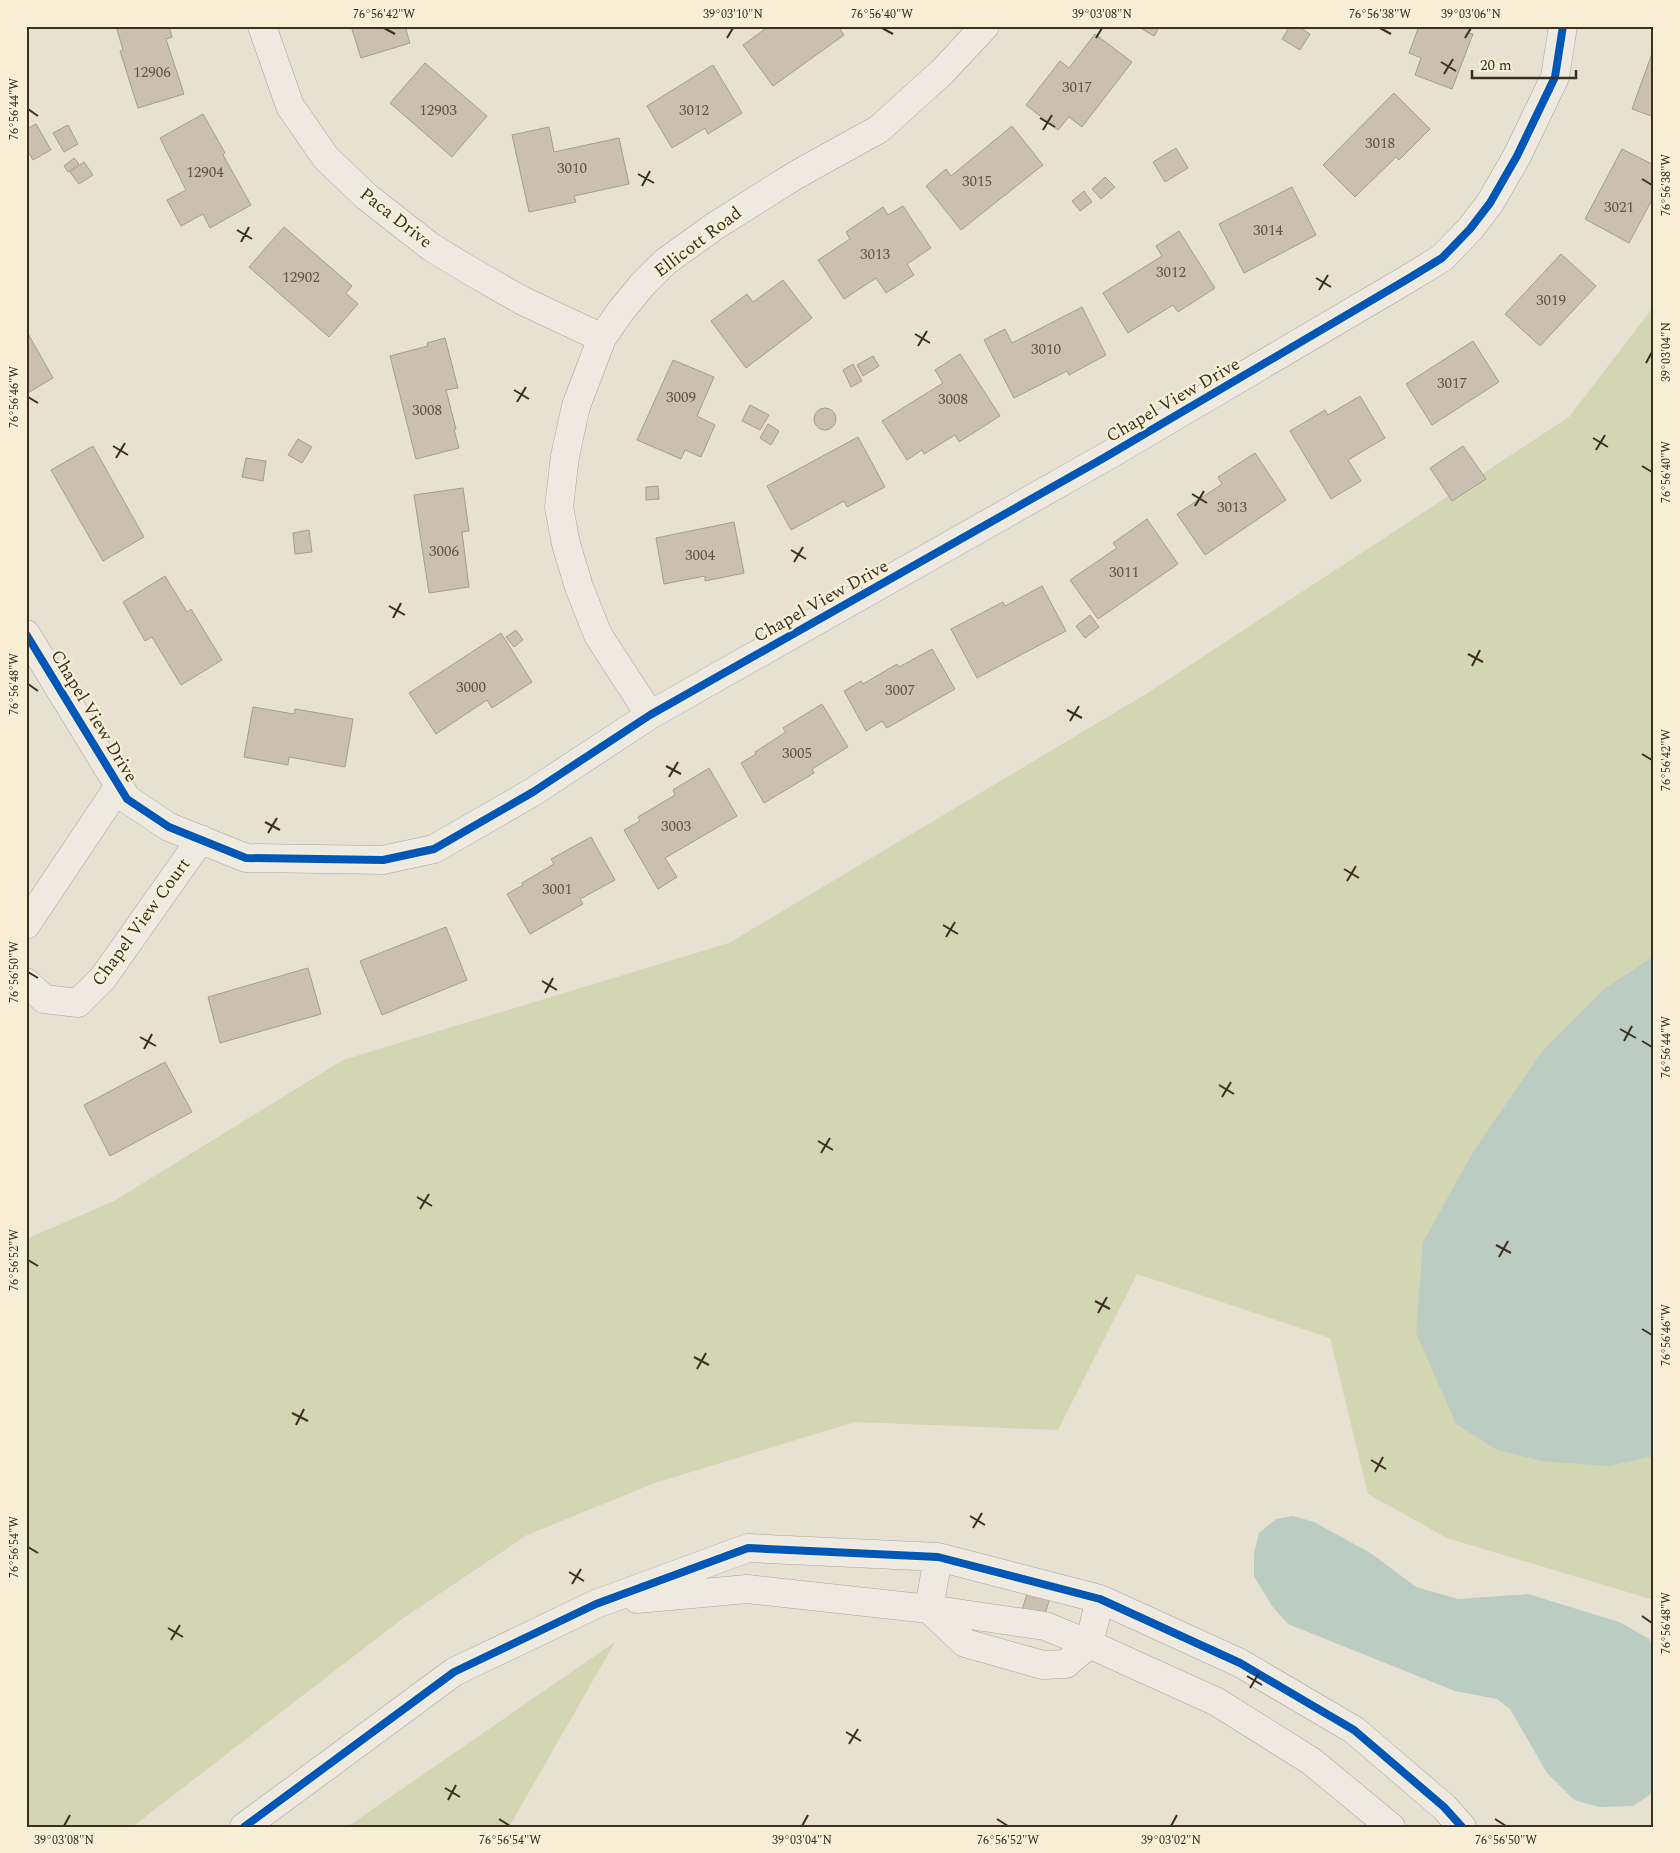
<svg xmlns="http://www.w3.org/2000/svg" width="1680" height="1853" font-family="Spectral,serif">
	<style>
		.green { fill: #d3d6b2 }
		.water { fill: #bbccc3 }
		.building { fill: #cabfb0; stroke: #a69d8f }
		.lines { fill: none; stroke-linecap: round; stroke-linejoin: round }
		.street-casing { stroke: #aca698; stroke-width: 29 }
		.street { stroke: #eeeae1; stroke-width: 28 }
		.cycleway-casing { stroke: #f6efd6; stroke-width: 11 }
		.cycleway { stroke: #0057b8; stroke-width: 8 }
		.ticks { fill: none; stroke: #3b2f20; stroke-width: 2 }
		.labels { text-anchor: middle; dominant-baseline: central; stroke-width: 4.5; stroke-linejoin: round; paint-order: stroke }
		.number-label { font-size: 15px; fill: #5f5344 }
		.street-label { font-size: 18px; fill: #3b2f20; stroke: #f6efd6 }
		.neatline { fill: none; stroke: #3b2f20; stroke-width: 2 }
		.ticks-label { font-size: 12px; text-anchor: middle; fill: #3b2f20 }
	</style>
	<rect width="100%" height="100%" fill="#e6e1d0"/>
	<path class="green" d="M1654,306v1294l-207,-62 -79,-44 -38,-156 -193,-64 -79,156 -203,-8 -200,61 -128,52 -125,84 -270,208h-106v-588l88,-38 229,-141 386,-117 417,-249 423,-277z
		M615,1642l-106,185h-162z"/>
	<path class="water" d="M1654,956v500l-45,10 -67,-5 -45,-11 -41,-26 -40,-91 7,-91 50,-90 70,-102 61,-61z
		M1293,1516l21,6 58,32 44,33 42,12 70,-5 91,28 29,16 6,8v146l-21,14 -34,1 -25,-7 -27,-27 -37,-64 -13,-10 -42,-8 -167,-67 -16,-18 -18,-30v-22l5,-21 17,-14z"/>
	<path class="building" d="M116,26h53l3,11 -6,2 18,55 -46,14 -18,-57 3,-1z
		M351,26h54l5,17 -49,15z
		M769,26h69l6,9 -71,51 -30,-41z
		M1137,26h23l-6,10z
		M1290,26h8l12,8 -10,16 -18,-11z
		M1419,26h52l-3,7 5,1 -21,55 -37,-14 6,-17 -12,-5z
		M1095,34l37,28 -50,65 -13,-10 -11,13 -32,-25 34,-44 9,7z
		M1654,48v69l-22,-8z
		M425,63l62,53 -35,41 -62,-54z
		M713,65l29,48 -34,21 -3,-6 -33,20 -25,-42z
		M1394,93l36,36 -31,31 -3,-3 -41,40 -32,-32z
		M203,114l22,39 -2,2 28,50 -41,23 -7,-14 -22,12 -14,-26 19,-10 -26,-52z
		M36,124l15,26 -18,10 -7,-12v-19z
		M68,125l10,19 -14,8 -11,-19z
		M1012,126l31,39 -82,65 -35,-44 20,-17 5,7z
		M549,127l5,25 65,-14 10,46 -55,12 2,6 -47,10 -17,-77z
		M1176,148l12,20 -23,14 -12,-20z
		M1622,149l32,16v31l-25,47 -44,-24z
		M74,158l5,6 -11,8 -4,-6z
		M84,162l9,13 -14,9 -9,-12z
		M1105,177l10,10 -14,12 -9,-10z
		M1292,187l24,48 -72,38 -25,-49z
		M1084,191l8,11 -12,9 -8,-10z
		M903,206l28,42 -24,16 7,11 -28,18 -10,-15 -32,21 -26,-39 32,-21 -4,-7 37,-25 5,8z
		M284,227l68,59 -6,7 12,11 -29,33 -80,-70z
		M1179,231l36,57 -37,24 -5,-7 -45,28 -25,-40 59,-37 -6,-10z
		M1561,254l35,32 -56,60 -35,-32z
		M783,280l29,38 -66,50 -35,-47 36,-27 6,8z
		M1082,307l24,48 -37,20 -2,-4 -53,27 -30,-58 21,-11 7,14z
		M26,330l27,48 -27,16z
		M445,338l13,50 -12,2 10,39h-2l5,19 -43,11 -26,-103 38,-10 -1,-3z
		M1473,341l26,41 -67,43 -26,-41z
		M960,354l40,62 -41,26 -4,-7 -31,19 -2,-4 -15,10 -25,-39 61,-38 -8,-13z
		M873,356l6,10 -16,10 -6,-11z
		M673,360l41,17 -17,39 18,9 -14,32 -16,-7 -4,9 -44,-19z
		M853,364l9,17 -11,6 -8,-17z
		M1360,396l25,42 -37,22 13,21 -30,18 -41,-68 35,-21 3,5z
		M750,405l19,10 -9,15 -18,-9z
		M814 419a11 11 0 1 1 22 0a11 11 0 1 1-22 0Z
		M768,424l11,7 -8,14 -11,-7z
		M858,437l27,50 -38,20 -3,-6 -53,29 -24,-44z
		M298,439l14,8 -10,16 -14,-8z
		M93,446l51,91 -41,24 -52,-91z
		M1463,446l23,33 -34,22 -22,-33z
		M1255,453l31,47 -81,55 -28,-41 45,-30 -4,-7z
		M246,458l20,3 -3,20 -21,-4z
		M658,486l1,13 -13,1v-13z
		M463,488l6,43 -7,1 7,55 -40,6 -15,-98z
		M1147,519l31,45 -80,55 -28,-39 47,-32 -4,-5z
		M734,522l10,51 -39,8v-5l-41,8 -8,-46z
		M309,530l3,22 -17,2 -2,-21z
		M165,576l22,36 4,-3 31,51 -41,25 -29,-48 -7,4 -22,-39z
		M1042,586l24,45 -89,47 -26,-49 52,-27 2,4z
		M1090,615l9,12 -14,11 -9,-12z
		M516,630l7,10 -9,7 -8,-10z
		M501,633l31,49 -40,26 -5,-8 -51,34 -27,-41z
		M932,649l23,40 -68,39 -5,-7 -16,10 -22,-40 17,-10 2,3 34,-20 2,3z
		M822,704l26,43 -36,22 2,4 -50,30 -23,-40 15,-9 -1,-2 31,-20 -3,-4z
		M253,707l41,7 1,-5 58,10 -8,48 -56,-10 -1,8 -44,-8z
		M709,768l28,48 -72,42 12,19 -19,12 -34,-59 16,-9 -2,-4 37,-22 -2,-5z
		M591,837l24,43 -35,19 3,5 -53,30 -23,-40 16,-9 -1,-2 32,-19 -3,-5z
		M446,927l21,53 -85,35 -22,-54z
		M308,968l13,46 -101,29 -12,-46z
		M165,1062l27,50 -82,44 -26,-51z
		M1028,1591l22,7 -6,19 -22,-7z"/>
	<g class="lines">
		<g class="street-casing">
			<path id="street" d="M262,26l28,80 36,52 41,39 64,50 36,22 54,31 81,38
				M26,634l101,165 42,28 77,31 137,2 51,-11 99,-57 117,-77 452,-256 304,-179 36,-22 28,-29 20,-26 27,-47 38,-79 8,-51
				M650,715l-52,-80 -19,-48 -13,-43 -7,-37 6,-51 11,-50 26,-68 18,-26 22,-27 23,-23 50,-36 81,-51 83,-46 63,-57 43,-46
				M26,925l93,-139
				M26,982l18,17 34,4 25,-25 98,-139
				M637,1599l110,-10 182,20 116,17 44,18 128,58 94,59 80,66
				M929,1609l36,34 78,22 23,-1 23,-20 11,-45
				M929,1609l9,-52
				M244,1827l210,-155 142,-68 152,-56 190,9 162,42 140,64 114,67 90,77 18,20"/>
		</g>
		<use href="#street" class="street"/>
		<g class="cycleway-casing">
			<path id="cycleway" d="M26,634l101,165 42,28 77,31 137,2 51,-11 99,-57 117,-77 452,-256 304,-179 36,-22 28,-29 20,-26 27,-47 38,-79 8,-51
				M244,1827l210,-155 142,-68 152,-56 190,9 162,42 140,64 114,67 90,77 18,20"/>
		</g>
		<use href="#cycleway" class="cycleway"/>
	</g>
	<path class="ticks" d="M384,28l11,6M882,28l11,6M1380,28l11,6M727,38l6,-10M1096,38l6,-10M1465,38l6,-10M1441,62l15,9M1444,74l9,-15M28,109l10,7M1040,118l15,9M1043,130l9,-15M638,174l16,9M1642,179l10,6M642,186l8,-15M237,230l15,9M241,242l8,-15M1316,278l15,9M1319,290l9,-15M915,334l15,9M918,346l9,-15M1646,363l6,-11M514,390l15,9M28,397l10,6M517,402l9,-15M1593,438l15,9M113,446l15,9M1596,450l9,-15M116,458l9,-15M1642,466l10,6M1192,494l15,9M1195,506l9,-15M791,550l15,9M794,562l9,-15M389,606l16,9M393,618l8,-15M1468,654l15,8M1472,666l8,-16M28,684l10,7M1067,710l15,8M1070,721l9,-15M1642,754l10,6M666,766l15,8M669,777l9,-15M265,822l15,8M268,833l9,-15M1344,869l15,9M1347,881l9,-15M943,925l15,9M946,937l9,-15M28,972l10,6M542,981l15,9M545,993l8,-15M1620,1029l16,9M140,1037l16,9M1624,1041l8,-15M1642,1041l10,6M144,1049l8,-15M1219,1085l15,9M1222,1097l9,-15M818,1141l15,9M821,1153l9,-15M417,1197l15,9M420,1209l9,-15M1496,1245l15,8M1499,1257l9,-16M28,1260l10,6M1095,1301l15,8M1098,1313l9,-16M1642,1329l10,6M694,1357l15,8M697,1369l9,-16M292,1413l16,8M296,1425l8,-16M1371,1460l15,9M1375,1472l8,-15M970,1516l15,9M973,1528l9,-15M28,1547l10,6M569,1572l15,9M572,1584l9,-15M1642,1616l10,7M168,1628l15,9M171,1640l9,-15M1247,1676l15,9M1250,1688l9,-15M846,1732l15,9M849,1744l9,-15M445,1788l15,9M448,1800l8,-15M499,1819l11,7M997,1819l11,7M1495,1819l11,7M64,1826l6,-11M802,1826l6,-11M1171,1826l6,-11"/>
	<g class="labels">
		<g class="number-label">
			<text x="152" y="72">12906</text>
			<text x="1077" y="87">3017</text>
			<text x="438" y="110">12903</text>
			<text x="694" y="110">3012</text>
			<text x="1380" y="143">3018</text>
			<text x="572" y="168">3010</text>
			<text x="205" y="172">12904</text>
			<text x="977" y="181">3015</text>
			<text x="1619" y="207">3021</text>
			<text x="1268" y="230">3014</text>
			<text x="875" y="254">3013</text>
			<text x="1171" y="272">3012</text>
			<text x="301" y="277">12902</text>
			<text x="1551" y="300">3019</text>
			<text x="1046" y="349">3010</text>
			<text x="1452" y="383">3017</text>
			<text x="681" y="397">3009</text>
			<text x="953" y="399">3008</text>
			<text x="427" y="410">3008</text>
			<text x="1232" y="507">3013</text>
			<text x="444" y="551">3006</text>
			<text x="700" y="555">3004</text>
			<text x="1124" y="572">3011</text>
			<text x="471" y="687">3000</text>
			<text x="900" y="690">3007</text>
			<text x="797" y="753">3005</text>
			<text x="676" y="826">3003</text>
			<text x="557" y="889">3001</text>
		</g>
		<g class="street-label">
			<text transform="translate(396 218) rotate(38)">Paca Drive</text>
			<text transform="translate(698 242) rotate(-37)">Ellicott Road</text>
			<text transform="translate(1173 400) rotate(-30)">Chapel View Drive</text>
			<text transform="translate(821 601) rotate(-29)">Chapel View Drive</text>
			<text transform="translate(94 716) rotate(59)">Chapel View Drive</text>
			<text transform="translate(141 922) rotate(-54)">Chapel View Court</text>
		</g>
	</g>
	<rect width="1680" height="1853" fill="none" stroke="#f6efd6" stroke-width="55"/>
	<path d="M1472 70v8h104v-8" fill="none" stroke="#3b2f20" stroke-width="2.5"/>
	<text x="1480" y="70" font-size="15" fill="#3b2f20" stroke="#f6efd6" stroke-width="4" paint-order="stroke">20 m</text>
	<rect x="28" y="28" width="1624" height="1798" class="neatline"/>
	<g class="ticks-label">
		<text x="384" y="18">76°56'42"W</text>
		<text x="733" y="18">39°03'10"N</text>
		<text x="882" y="18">76°56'40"W</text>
		<text x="1102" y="18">39°03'08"N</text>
		<text x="1380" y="18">76°56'38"W</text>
		<text x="1471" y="18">39°03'06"N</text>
		<text transform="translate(14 109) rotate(-90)" y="4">76°56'44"W</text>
		<text transform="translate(1666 185) rotate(-90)" y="4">76°56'38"W</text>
		<text transform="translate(1666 352) rotate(-90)" y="4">39°03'04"N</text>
		<text transform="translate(14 397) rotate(-90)" y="4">76°56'46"W</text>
		<text transform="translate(1666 472) rotate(-90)" y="4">76°56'40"W</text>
		<text transform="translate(14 684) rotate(-90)" y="4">76°56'48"W</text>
		<text transform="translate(1666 760) rotate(-90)" y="4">76°56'42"W</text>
		<text transform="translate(14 972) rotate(-90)" y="4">76°56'50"W</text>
		<text transform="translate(1666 1047) rotate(-90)" y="4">76°56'44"W</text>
		<text transform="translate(14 1260) rotate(-90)" y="4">76°56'52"W</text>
		<text transform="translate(1666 1335) rotate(-90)" y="4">76°56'46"W</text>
		<text transform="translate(14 1547) rotate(-90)" y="4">76°56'54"W</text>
		<text transform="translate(1666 1623) rotate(-90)" y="4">76°56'48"W</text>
		<text x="64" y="1844">39°03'08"N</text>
		<text x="510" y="1844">76°56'54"W</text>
		<text x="802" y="1844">39°03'04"N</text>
		<text x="1008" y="1844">76°56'52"W</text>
		<text x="1171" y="1844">39°03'02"N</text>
		<text x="1506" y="1844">76°56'50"W</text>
	</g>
</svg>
